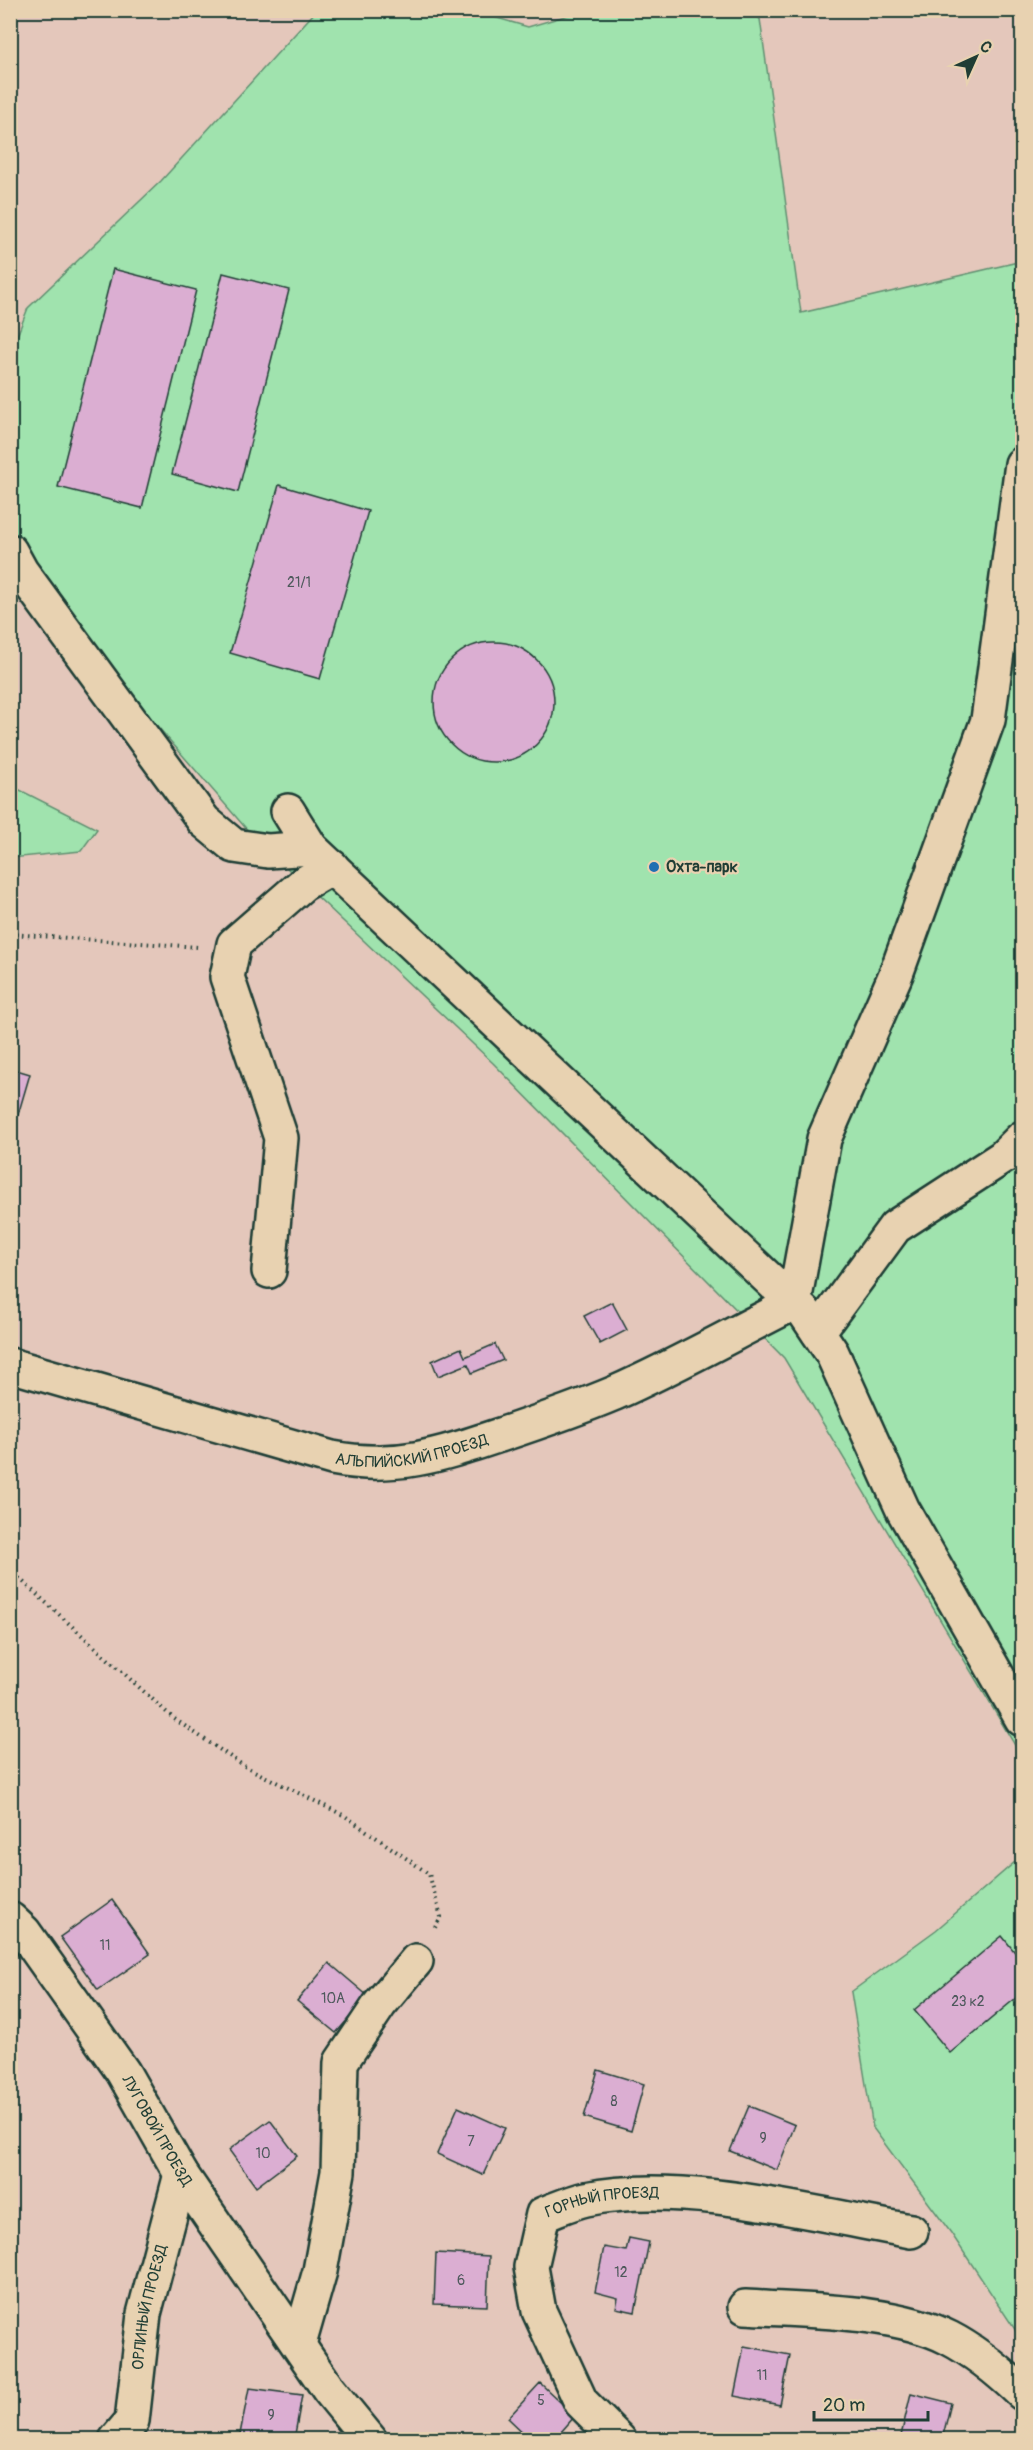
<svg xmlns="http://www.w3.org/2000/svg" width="1033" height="2450" font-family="Pangolin,sans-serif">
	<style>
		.green { fill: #a0e3ae; stroke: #609071; stroke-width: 1.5 }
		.building { fill: #dbaed2; stroke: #1f3d34; stroke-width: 1.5 }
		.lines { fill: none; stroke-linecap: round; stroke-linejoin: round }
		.minor-casing { stroke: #1f3d34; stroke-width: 38 }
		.path { stroke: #1f3d34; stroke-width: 4; stroke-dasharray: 1.5 4.5; stroke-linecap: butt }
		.minor { stroke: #e8d2b1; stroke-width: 33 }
		.poi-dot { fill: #1f6fb2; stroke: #e8d2b1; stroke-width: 2 }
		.labels { text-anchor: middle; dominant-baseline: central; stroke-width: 4.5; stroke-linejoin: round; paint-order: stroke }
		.number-label { font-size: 14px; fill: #4e595c }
		.poi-label { font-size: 16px; font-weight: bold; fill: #1f3d34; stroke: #e8d2b1; text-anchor: start }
		.street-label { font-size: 16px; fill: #1f3d34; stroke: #e8d2b1 }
	</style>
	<rect width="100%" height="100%" fill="#e4c7bb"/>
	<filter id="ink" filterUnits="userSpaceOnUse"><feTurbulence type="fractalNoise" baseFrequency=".0167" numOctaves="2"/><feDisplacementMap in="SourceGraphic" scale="12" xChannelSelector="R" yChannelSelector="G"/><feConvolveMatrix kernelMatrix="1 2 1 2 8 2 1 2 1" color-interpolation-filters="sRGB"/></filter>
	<g filter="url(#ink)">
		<path class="green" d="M316,11h157l55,16 54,-16h168l10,8 41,294 221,-52v1496l-238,-399 -291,-295 -243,-230 -124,-143 -116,-149v-187l18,-46 133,-127z
			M10,786h2l85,43 -16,22 -70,7z
			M1022,1856v484l-71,-107 -78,-105 -22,-136 85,-62z"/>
		<path class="building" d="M113,269l83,21 -54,218 -84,-21z
			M223,273l66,17 -51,202 -66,-18z
			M279,485l89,26 -48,168 -90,-26z
			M434 702a60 60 0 1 1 120 0a60 60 0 1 1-120 0Z
			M10,1068l20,6 -20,68z
			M612,1302l15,28 -27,14 -16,-28z
			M495,1344l8,16 -31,13 -4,-9 -30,12 -6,-15 29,-13 4,9z
			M112,1900l38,54 -52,36 -38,-53z
			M1002,1936l20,25v32l-72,60 -36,-43z
			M329,1963l39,33 -32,37 -39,-32z
			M598,2070l46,14 -13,47 -47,-14z
			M749,2106l46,19 -18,45 -47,-19z
			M458,2107l47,21 -22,47 -46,-21z
			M270,2120l27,36 -41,31 -27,-37z
			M629,2238l20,4 -14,70 -19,-4 2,-10 -23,-6 9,-45 22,4z
			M436,2253l53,3 -2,50 -53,-2z
			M744,2346l46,9 -10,50 -46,-9z
			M540,2383l35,33 -21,24h-23l-23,-22z
			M249,2388l53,7 -8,45h-30l-24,-6z
			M911,2393l40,10 -9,37h-42z"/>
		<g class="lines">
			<g class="minor-casing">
				<g id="minor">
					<path d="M10,551l11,20 183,250 30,25 34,5 43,-3"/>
					<path d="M288,811l23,37 494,465 27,40 71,157 119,209"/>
					<path d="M269,1271l12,-133 -54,-161 7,-33 69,-60 29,-17"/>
					<path d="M818,1332l77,-105 108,-70 19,-19"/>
					<path id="s1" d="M10,1365l322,93c64,12 108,-3 168,-23 39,-13 77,-26 115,-42 61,-27 119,-60 179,-90l30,-164 72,-165 92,-254 34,-256"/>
					<path id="s2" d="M10,1919l14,13 99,140 58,102 148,216 41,50"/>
					<path d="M745,2307c60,4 150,3 204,31 27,14 51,34 73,55"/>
					<path d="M299,2344l21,-73 18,-99 3,-110 39,-58 36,-43"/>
					<path id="s3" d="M116,2440l16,-19 12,-107 37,-140"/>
					<path id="s4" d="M619,2440l-38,-38 -42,-91 -8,-44 12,-53c14,-5 29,-12 43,-15 97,-20 228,15 325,32"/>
				</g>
			</g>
			<path class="path" d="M10,934l188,13
				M10,1570l163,148 71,48 101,50 84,58 12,43 -8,14"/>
			<use href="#minor" class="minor"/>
		</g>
	</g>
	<circle class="poi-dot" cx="654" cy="867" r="6"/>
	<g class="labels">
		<g class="number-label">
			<text x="299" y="582">21/1</text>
			<text x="105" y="1945">11</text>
			<text x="333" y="1998">10А</text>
			<text x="968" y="2001">23 к2</text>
			<text x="614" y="2101">8</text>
			<text x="763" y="2138">9</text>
			<text x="471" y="2141">7</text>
			<text x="263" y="2153">10</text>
			<text x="621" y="2272">12</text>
			<text x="461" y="2280">6</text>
			<text x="762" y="2375">11</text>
			<text x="541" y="2400">5</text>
			<text x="271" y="2415">9</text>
		</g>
		<g class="poi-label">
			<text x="666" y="867">Охта-парк</text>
		</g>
		<g class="street-label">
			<text stroke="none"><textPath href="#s1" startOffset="416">АЛЬПИЙСКИЙ ПРОЕЗД</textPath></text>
			<text stroke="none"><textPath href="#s2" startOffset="258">ЛУГОВОЙ ПРОЕЗД</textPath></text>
			<text stroke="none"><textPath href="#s4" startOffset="314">ГОРНЫЙ ПРОЕЗД</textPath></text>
			<text stroke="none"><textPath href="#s3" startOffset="140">ОРЛИНЫЙ ПРОЕЗД</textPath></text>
		</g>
	</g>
	<rect width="1033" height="2450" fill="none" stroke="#e8d2b1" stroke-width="36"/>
	<rect x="18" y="18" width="997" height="2414" fill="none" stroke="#1f3d34" stroke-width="2" filter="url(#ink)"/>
	<g transform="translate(976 57) rotate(45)" stroke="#e8d2b1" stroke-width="4.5" paint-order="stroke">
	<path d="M0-4.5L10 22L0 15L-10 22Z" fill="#1f3d34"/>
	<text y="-9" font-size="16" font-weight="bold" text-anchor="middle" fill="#1f3d34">С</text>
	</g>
	<path d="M814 2411v9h114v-9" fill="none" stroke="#1f3d34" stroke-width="3"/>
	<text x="823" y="2411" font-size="18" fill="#1f3d34" stroke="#e8d2b1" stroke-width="4.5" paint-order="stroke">20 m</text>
</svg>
